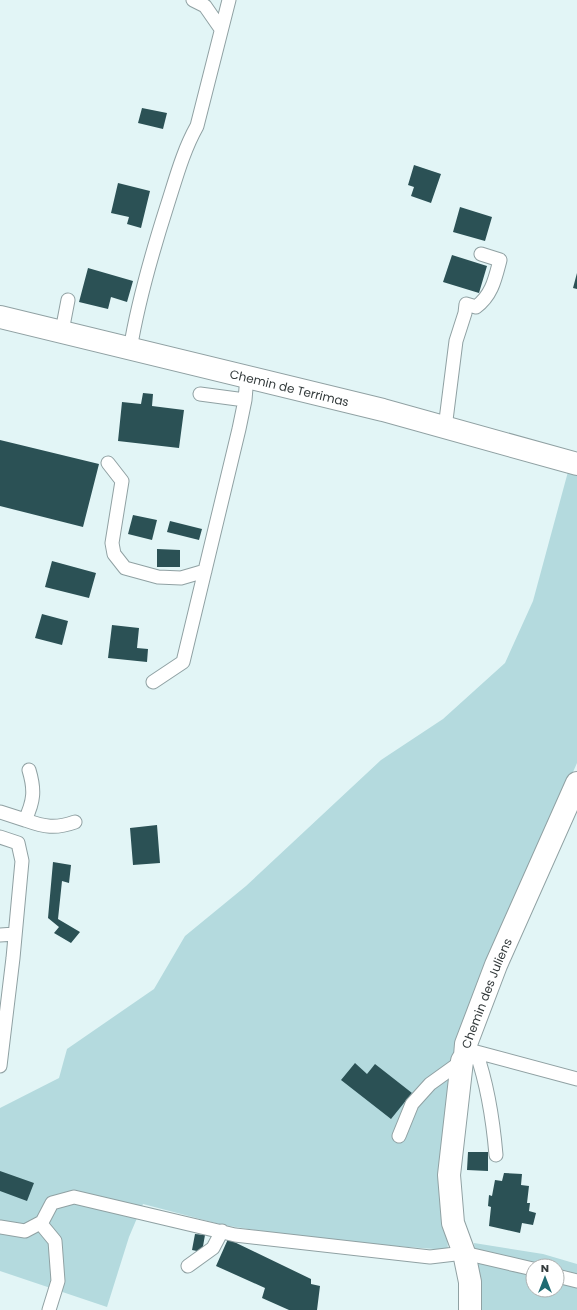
<svg xmlns="http://www.w3.org/2000/svg" width="577" height="1310" font-family="Poppins,sans-serif">
	<style>
		.green { fill: #b4dade; fill-rule: evenodd }
		.building { fill: #2b5155 }
		.lines { fill: none; stroke-linecap: round; stroke-linejoin: round }
		.lane-casing { stroke: #90a1a3; stroke-width: 15 }
		.street-casing { stroke: #90a1a3; stroke-width: 24 }
		.lane { stroke: #fff; stroke-width: 13 }
		.street { stroke: #fff; stroke-width: 22 }
		.labels { text-anchor: middle; dominant-baseline: central; stroke-width: 4; stroke-linejoin: round; paint-order: stroke }
		.street-label { font-size: 12px; fill: #343b3c; stroke: #fff }
	</style>
	<rect width="100%" height="100%" fill="#e2f5f6"/>
	<path class="green" d="M569,468l8,2v293l-104,236 -30,171 5,80 -122,-9 -103,-16 -80,-21 -14,33 -22,70 -107,-36v-163l59,-30 8,-29 87,-60 31,-53 61,-50 135,-126 62,-41 62,-56 28,-62z
		M474,1243l69,11 34,10v46h-97zM533,1266h24v24h-24z"/>
	<path class="building" d="M142,108l25,5 -4,16 -25,-6z
		M414,165l27,9 -10,29 -20,-7 3,-9 -6,-2z
		M118,183l32,8 -9,37 -14,-4 2,-7 -18,-4z
		M460,207l32,10 -7,24 -32,-9z
		M452,255l35,11 -8,27 -36,-11z
		M88,268l45,13 -6,21 -16,-5 -3,12 -29,-7z
		M577,273v16l-4,-1z
		M143,393l10,1 -1,12 32,4 -5,38 -61,-7 4,-39 19,2z
		M0,440l99,24 -16,63 -83,-21z
		M133,515l24,5 -5,20 -24,-6z
		M170,521l32,8 -3,11 -32,-8z
		M157,549l23,1v17h-23z
		M52,561l44,12 -7,25 -44,-11z
		M42,614l26,7 -6,24 -27,-7z
		M112,625l27,3 -2,20 11,1 -1,13 -39,-4z
		M157,825l3,38 -27,2 -3,-37z
		M53,862l18,3 -2,18 -7,-2 -4,38 22,13 -9,11 -17,-10 5,-6 -11,-9z
		M355,1063l12,11 8,-10 37,29 -21,26 -50,-39z
		M468,1152h20v19l-21,-1z
		M0,1171l34,12 -7,18 -27,-10z
		M504,1173l18,1 -1,11 8,1 -2,17h3l-1,8 7,2 -3,12 -11,-2 -2,10 -31,-7 2,-19 -3,-1 1,-11 3,1 3,-16 7,1z
		M195,1234l10,1 -3,17 -10,-2z
		M228,1239l83,40v5l9,2 -3,24h-28l-27,-12 3,-10 -49,-22z"/>
	<g class="lines">
		<g class="lane-casing">
			<path id="lane" d="M193,0l12,6 16,23
				M62,331l6,-31
				M130,350c8,-49 22,-97 37,-144 9,-28 16,-55 30,-80l32,-126
				M200,394l45,6
				M445,428l11,-87 9,-28 1,-9 10,3c16,-12 19,-28 24,-47l-19,-6
				M108,463l14,18 -10,62 2,11 11,14 33,9 23,1 24,-7
				M153,682l30,-20 56,-233 6,-29 2,-24
				M0,812l25,8c9,-19 10,-30 4,-50
				M25,820c20,7 30,9 50,2
				M0,837l18,6 4,18 -9,97 -13,108
				M0,935l15,-1
				M465,1049l112,30
				M476,1052c12,34 17,68 20,103
				M399,1136l13,-32 18,-20 32,-23
				M0,1227l25,4 17,-9
				M188,1266l25,-18 9,-17
				M557,1276l20,5
				M49,1310l9,-29 -3,-40 -14,-17 11,-21 22,-6 161,38 195,22 34,-4 69,16"/>
		</g>
		<g class="street-casing">
			<g id="street">
				<path id="s1" d="M0,317l383,93 194,54"/>
				<path id="s2" d="M470,1310v-28l-6,-29 -11,-30 -4,-48 13,-114 3,-5 1,-12 30,-79 81,-182"/>
			</g>
		</g>
		<use href="#lane" class="lane"/>
		<use href="#street" class="street"/>
	</g>
	<g class="labels">
		<g class="street-label">
			<text stroke="none"><textPath href="#s1" startOffset="298">Chemin de Terrimas</textPath></text>
			<text stroke="none"><textPath href="#s2" startOffset="325">Chemin des Juliens</textPath></text>
		</g>
	</g>
	<g transform="translate(545 1278)"><circle r="19" fill="#ffffff" stroke="#aeb1b1"/>
	<path d="M0-3L7 15L0 10L-7 15Z" fill="#1f6b72"/>
	<text y="-6" font-size="11" font-weight="bold" text-anchor="middle" fill="#343b3c">N</text>
	</g>
</svg>
